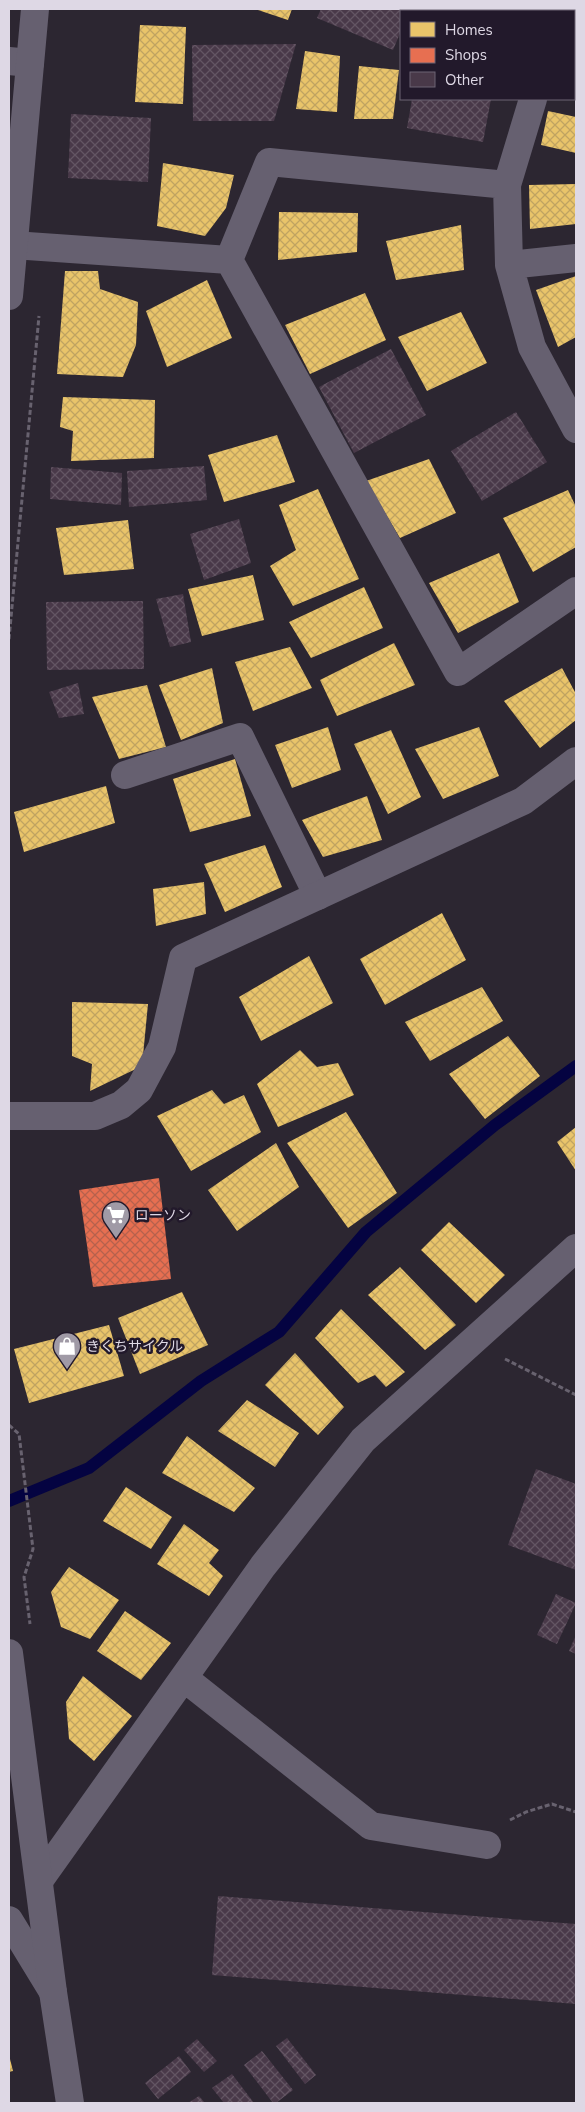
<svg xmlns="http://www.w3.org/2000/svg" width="585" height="2112" font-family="'Nunito Sans','Noto Sans JP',sans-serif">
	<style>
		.homes { fill: url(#homes-cross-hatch) }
		.shops { fill: url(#shops-cross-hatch) }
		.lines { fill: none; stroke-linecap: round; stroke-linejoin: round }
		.stream { stroke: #040341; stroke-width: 12 }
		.building { fill: url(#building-cross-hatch) }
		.path { stroke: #68626f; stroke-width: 3; stroke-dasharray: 5 2.5; stroke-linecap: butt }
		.minor { stroke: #666070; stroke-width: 28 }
		.tertiary { stroke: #666070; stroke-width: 28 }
		.labels { text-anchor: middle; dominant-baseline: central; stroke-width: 5; stroke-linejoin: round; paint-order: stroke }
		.poi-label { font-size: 14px; fill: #ded8e5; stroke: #22192b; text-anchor: start }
	</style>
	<defs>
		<pattern id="homes-cross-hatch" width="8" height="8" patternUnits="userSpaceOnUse" patternTransform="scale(1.25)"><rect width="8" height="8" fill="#e9c46a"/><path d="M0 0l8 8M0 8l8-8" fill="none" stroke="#c0a361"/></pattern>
		<pattern id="shops-cross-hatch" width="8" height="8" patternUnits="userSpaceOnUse" patternTransform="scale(1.25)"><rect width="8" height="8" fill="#e76f51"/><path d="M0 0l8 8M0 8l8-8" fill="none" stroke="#b6614d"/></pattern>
		<pattern id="building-cross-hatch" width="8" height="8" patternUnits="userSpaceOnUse" patternTransform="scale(1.25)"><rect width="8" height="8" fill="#493949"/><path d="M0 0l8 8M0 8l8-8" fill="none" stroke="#635563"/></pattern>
	</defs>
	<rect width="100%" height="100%" fill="#2c2631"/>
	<path class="homes" d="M255,9h37l-4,11z
		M437,9h90l-1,2h-84z
		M140,25l46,2 -3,77 -48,-2z
		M305,51l35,5 -3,56 -41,-3z
		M359,66l40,4 -6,49h-39z
		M548,111l28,6v36l-35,-8z
		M163,163l71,12 -8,33 -21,28 -48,-10z
		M576,184v40l-46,5 -1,-44z
		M279,212l79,1 -1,39 -79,8z
		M461,225l3,45 -68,10 -10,-39z
		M65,271h33l2,18 38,13 -2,43 -13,32 -66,-3z
		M576,276v61l-18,10 -22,-57z
		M207,280l25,58 -65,29 -21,-56z
		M365,293l21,47 -76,34 -25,-49z
		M461,312l26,51 -60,28 -29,-54z
		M63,397l92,3 -1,58 -83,3 2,-30 -13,-4z
		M277,435l18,47 -71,20 -16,-47z
		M429,459l27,54 -56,25 -34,-57z
		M318,489l41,90 -66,27 -23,-40 26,-16 -17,-45z
		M568,490l8,17v40l-43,25 -30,-54z
		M128,520l6,49 -70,6 -8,-47z
		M499,553l20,49 -61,31 -29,-50z
		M253,575l11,45 -62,16 -14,-47z
		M364,587l19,41 -72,30 -22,-36z
		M394,643l21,42 -78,31 -17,-36z
		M290,647l22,41 -59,23 -18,-49z
		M212,668l11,55 -42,17 -22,-55z
		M562,668l14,26v26l-36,28 -36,-47z
		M147,685l19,62 -47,12 -27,-62z
		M328,727l13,43 -49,18 -17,-43z
		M479,727l20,49 -56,23 -28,-50z
		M391,730l30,67 -33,17 -34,-70z
		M235,759l16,57 -61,16 -17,-53z
		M106,786l9,37 -91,29 -10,-40z
		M367,796l15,44 -59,17 -21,-37z
		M265,845l17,42 -57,25 -21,-48z
		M204,882l2,32 -50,12 -3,-37z
		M442,913l24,47 -81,45 -25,-46z
		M309,956l24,47 -72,38 -22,-44z
		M482,987l21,34 -73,40 -25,-39z
		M72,1002l76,2 -6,62 -52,25 2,-27 -20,-8z
		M508,1036l32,40 -55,43 -36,-45z
		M300,1050l17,17 21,-4 16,32 -76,32 -21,-43z
		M212,1090l12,14 20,-9 17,37 -70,39 -34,-55z
		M346,1112l51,81 -49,35 -61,-85z
		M576,1127v44l-19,-29z
		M276,1143l23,44 -62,44 -29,-41z
		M449,1222l56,53 -29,28 -55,-53z
		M400,1267l56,58 -31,25 -57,-55z
		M182,1292l26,53 -68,29 -22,-56z
		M341,1309l64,63 -19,15 -11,-12 -17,8 -43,-45z
		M109,1325l15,51 -95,27 -15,-54z
		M295,1353l49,54 -26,28 -53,-50z
		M247,1400l52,33 -24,34 -57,-36z
		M187,1436l68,52 -21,24 -72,-39z
		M126,1487l46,30 -21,32 -48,-28z
		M184,1524l35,26 -10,13 14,13 -14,20 -52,-32z
		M69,1567l50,33 -29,39 -29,-12 -10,-35z
		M125,1611l46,32 -30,37 -44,-29z
		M83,1676l49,40 -38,45 -25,-22 -3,-37z
		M9,2055l4,16 -4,1z"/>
	<path class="shops" d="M159,1178l12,101 -78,8 -14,-97z"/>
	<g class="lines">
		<path class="stream" d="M9,1501l80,-33 112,-87 78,-49 87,-100 129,-107 81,-59"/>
	</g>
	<path class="building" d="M321,9h90l-1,2h-9v20l-8,19 -76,-32z
		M296,44l-22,77h-81l-1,-76z
		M412,99h79l-8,43 -76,-14z
		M71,114l80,4 -3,64 -80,-4z
		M391,349l35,66 -72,38 -35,-66z
		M516,412l31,50 -65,39 -31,-50z
		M204,466l3,34 -78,7 -2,-36z
		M51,467l71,6 -1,32 -71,-6z
		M239,519l12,44 -47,17 -14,-46z
		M183,594l8,48 -21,5 -14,-48z
		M143,601l1,68 -97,1 -1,-68z
		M78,683l6,31 -25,4 -10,-26z
		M536,1469l40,15v86l-68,-25z
		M556,1594l20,9 -19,41 -20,-9z
		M576,1635v19l-7,-3z
		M218,1896l358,28v80l-364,-29z
		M287,2038l29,37 -11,9 -29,-38z
		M197,2039l20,22 -13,11 -20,-22z
		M262,2051l31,39 -17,13h-3l-29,-38z
		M179,2056l12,16 -33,27 -13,-16z
		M232,2074l22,29h-30l-12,-15z
		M199,2096l6,7h-17z"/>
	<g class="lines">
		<path class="path" d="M9,639l30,-323
			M505,1359l71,36
			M9,1425l10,9 14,115 -9,28 6,47
			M510,1820l16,-8 26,-8 24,8"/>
		<path class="minor" d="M574,20l2,-3
			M9,61l21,2
			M507,185l26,-86
			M13,245l216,15
			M229,260l229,412 118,-81
			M229,260l40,-98 238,23 2,80 23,82 44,82
			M509,265l67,-7
			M125,775l115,-38 78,159
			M184,1678l187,148 116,19
			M39,1881l224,-315 100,-126 213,-192
			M9,1920l44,72"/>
		<path class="tertiary" d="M9,296l26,-287
			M9,1116h86l26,-11 18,-15 23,-43 21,-89 340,-157 53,-40
			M9,1653l44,339 17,111"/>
	</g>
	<defs>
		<g id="supermarket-pin" transform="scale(1.4375)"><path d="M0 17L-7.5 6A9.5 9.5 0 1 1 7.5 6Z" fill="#a09aa6" stroke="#22192b"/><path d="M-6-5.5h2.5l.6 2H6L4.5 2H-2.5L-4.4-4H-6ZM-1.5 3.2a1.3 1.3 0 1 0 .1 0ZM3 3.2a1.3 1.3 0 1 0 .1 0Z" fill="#fff"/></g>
		<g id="shop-pin" transform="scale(1.4375)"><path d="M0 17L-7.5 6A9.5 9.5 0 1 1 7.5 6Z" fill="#a09aa6" stroke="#22192b"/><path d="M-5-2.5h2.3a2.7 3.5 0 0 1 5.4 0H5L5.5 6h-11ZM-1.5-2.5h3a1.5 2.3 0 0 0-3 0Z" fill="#fff"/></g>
	</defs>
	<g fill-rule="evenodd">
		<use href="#supermarket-pin" x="116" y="1215"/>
		<use href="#shop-pin" x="67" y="1346"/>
	</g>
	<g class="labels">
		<g class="poi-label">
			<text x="135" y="1215">ローソン</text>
			<text x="86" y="1346">きくちサイクル</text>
		</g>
	</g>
	<rect width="585" height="2112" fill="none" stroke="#ded8e5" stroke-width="20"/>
	<rect x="400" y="10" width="175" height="90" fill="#22192b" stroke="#6d6575"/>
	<rect x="410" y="22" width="25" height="15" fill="#e9c46a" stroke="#6d6575"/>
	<text x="445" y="35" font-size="15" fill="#ded8e5">Homes</text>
	<rect x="410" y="48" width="25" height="15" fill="#e76f51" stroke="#6d6575"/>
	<text x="445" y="60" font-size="15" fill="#ded8e5">Shops</text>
	<rect x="410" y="72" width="25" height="15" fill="#493949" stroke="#6d6575"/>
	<text x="445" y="85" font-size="15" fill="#ded8e5">Other</text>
</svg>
